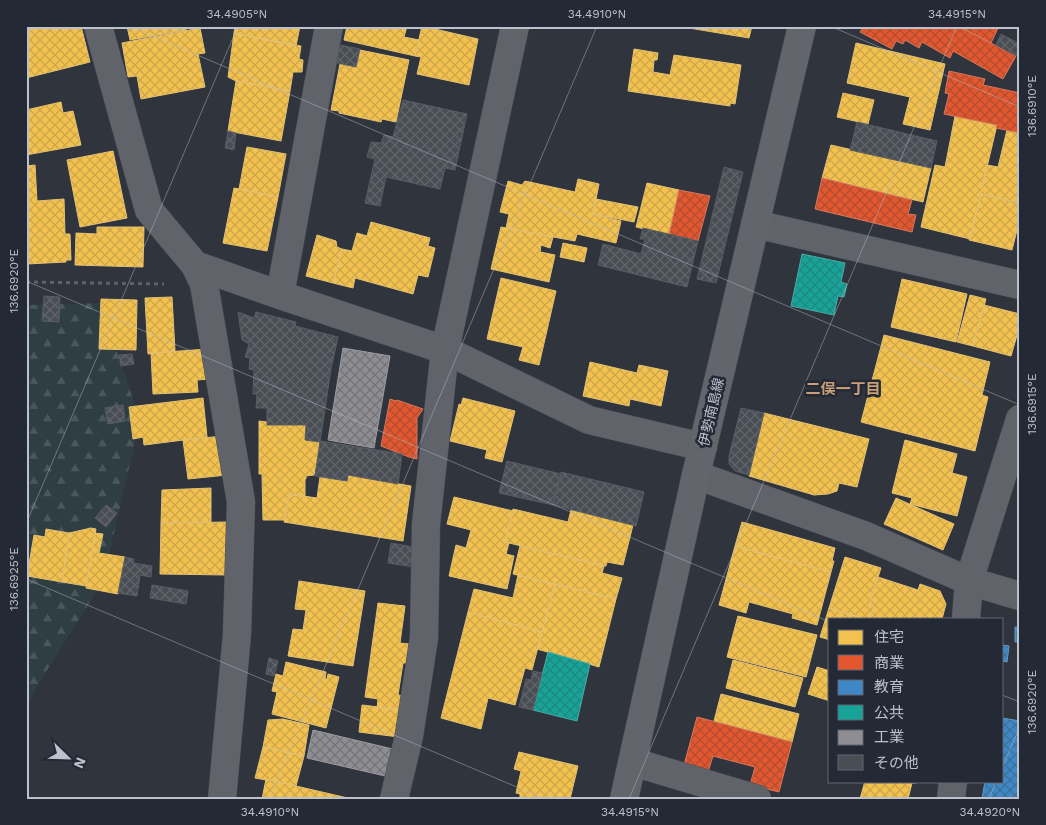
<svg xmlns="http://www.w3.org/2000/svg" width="1046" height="825" font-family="'Work Sans','Noto Sans JP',sans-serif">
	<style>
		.forest { fill: url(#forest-firs) }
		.homes { fill: url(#homes-cross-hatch); stroke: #e2c174 }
		.shops { fill: url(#shops-cross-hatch); stroke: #d8775d }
		.schools { fill: url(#schools-cross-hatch); stroke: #6499c7 }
		.public { fill: url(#public-cross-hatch); stroke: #48aca7 }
		.industry { fill: url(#industry-cross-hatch); stroke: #9b9da3 }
		.building { fill: url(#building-cross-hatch); stroke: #595c63 }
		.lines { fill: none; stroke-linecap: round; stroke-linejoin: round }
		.street-casing { stroke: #4c4f54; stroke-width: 29 }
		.primary-casing { stroke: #4e5158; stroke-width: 29 }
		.path { stroke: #5e6267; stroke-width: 3; stroke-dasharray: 4 4; stroke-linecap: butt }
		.street { stroke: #60636a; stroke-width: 28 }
		.primary { stroke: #62656b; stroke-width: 28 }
		.ticks { fill: none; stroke: #bcc1cb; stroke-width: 1; stroke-opacity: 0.45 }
		.labels { text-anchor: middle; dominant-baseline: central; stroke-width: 5; stroke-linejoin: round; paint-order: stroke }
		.street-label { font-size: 14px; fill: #bcc1cb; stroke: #232a36 }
		.neighbourhood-label { font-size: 15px; font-weight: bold; fill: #ca9f78; stroke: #232a36 }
		.neatline { fill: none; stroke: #bcc1cb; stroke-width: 2 }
		.ticks-label { font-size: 12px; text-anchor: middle; fill: #bcc1cb }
	</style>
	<defs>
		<pattern id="forest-firs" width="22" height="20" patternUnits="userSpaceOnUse" patternTransform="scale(1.25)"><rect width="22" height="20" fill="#2e3e42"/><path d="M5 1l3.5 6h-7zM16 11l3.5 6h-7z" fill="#4a585c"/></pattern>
		<pattern id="homes-cross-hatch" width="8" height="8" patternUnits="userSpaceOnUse" patternTransform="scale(1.25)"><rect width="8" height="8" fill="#f2c14e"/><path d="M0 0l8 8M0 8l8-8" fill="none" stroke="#cda64b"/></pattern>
		<pattern id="shops-cross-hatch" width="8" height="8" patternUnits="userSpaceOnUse" patternTransform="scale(1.25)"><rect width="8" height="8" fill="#e4572e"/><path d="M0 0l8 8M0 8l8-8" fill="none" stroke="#b04e32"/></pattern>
		<pattern id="schools-cross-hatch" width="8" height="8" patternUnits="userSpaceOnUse" patternTransform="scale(1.25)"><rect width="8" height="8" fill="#3f88c5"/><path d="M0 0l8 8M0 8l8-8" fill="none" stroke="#3d719c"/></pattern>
		<pattern id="public-cross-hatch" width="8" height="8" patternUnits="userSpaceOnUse" patternTransform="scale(1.25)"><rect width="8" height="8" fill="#17a398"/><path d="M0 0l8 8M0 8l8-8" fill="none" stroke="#1f8981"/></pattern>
		<pattern id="industry-cross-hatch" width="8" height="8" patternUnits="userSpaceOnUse" patternTransform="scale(1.25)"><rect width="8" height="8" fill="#8d8d92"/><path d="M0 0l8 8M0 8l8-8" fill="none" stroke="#747478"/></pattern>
		<pattern id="building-cross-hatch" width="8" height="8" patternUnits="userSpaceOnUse" patternTransform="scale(1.25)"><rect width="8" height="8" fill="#494d54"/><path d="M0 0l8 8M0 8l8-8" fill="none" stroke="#61656b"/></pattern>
	</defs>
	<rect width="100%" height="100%" fill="#30343c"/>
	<path class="forest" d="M101,303l39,117 -37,161 -64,102 -13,25v-403z"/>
	<path class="homes" d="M26,26h20l-20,5z
		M46,26h35l9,36 -64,16v-47z
		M127,26h59v4l-56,10z
		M235,26h65l-4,20 -62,-13z
		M347,26h60l-3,11 15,3 -4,16 -71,-16z
		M422,26l56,13 -9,46 -52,-11 4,-17 -6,-1z
		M677,26h75l-3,12z
		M200,28l5,25 -7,1 7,33 -64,12 -4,-23 -9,1 -6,-34z
		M234,33l67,13 -2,13 4,1 -1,12h-9l-3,19 -54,-10 -8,-4z
		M856,43l89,21 -15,66 -27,-6 7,-27 -63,-14z
		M634,49l24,4 -1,7h-3l-1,12 17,3 4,-20 67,10 -6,39 -5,-1v3l-102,-15z
		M360,50l49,10 -13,62 -14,-3 -1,3 -42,-9v-2l-8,-1 9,-46 16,3z
		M236,81l54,10 -9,50 -53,-10z
		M843,93l31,7 -6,24 -31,-7z
		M61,102l2,11 10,-2 8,34 -55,10v-45z
		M955,116l42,9 -27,114 -49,-12 14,-62 10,2z
		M1007,130l13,3v70l-39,-9 6,-29 11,2z
		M831,145l100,23 -8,34 -101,-24z
		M247,147l39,7 -8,43 -39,-8z
		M113,151l14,67 -47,9 -13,-67z
		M35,165l2,36 27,-2 1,35h5l1,26h-5v2l-39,2 1,2h-2v-100z
		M578,179l21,5 -6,30 28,7 -5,22 -39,-9 -2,7 -69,-13 3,-14 -9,-2 8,-31 14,4 3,-4 50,11z
		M647,183l32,7 -10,45 -33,-8z
		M234,188l44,9 -11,54 -44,-8z
		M981,194l39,10v14l-8,32 -43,-10z
		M596,199l42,8 -4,15 -41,-8z
		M371,222l59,16 -2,8 7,2 -7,29 -10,-2 -5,19 -58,-16 -2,10 -20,-5 9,-34 10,2 5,-18 10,3z
		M97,227h47l-1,40 -68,-2 1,-32 21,1z
		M501,227l52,10 -3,11 -9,-3 -1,7 15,3 -6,27 -58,-13z
		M317,235l19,6 1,6 5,2 -9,34 -27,-7z
		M563,243l24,5 -3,14 -24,-5z
		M501,278l55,13 -17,74 -20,-5 4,-13 -36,-8z
		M902,279l65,15 -11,48 -65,-15z
		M970,295l16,4 -13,47 -16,-4z
		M172,297l3,54 -27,3 -3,-56z
		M101,299l36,1 -1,50 -37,-1z
		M984,305l36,9v11l-9,31 -38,-10z
		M884,335l106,27 -8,33 6,2 -13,54 -114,-29z
		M208,349l1,30 -12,1 1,12 -45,2 -2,-41z
		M590,362l47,11 2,-8 29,6 -7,35 -31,-7 -1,7 -46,-10z
		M203,398l4,39 -63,8 -1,-8 -10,2 -4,-32z
		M463,398l52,13 -13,51 -17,-4 2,-8 -37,-9 9,-37 2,1z
		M764,413l105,26 -12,48 -18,-4 -2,8 -9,3 -14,1 -65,-19z
		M259,421l8,1v3h39l-1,15 15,2 -6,33 -8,1v3h-1v18l-16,-3 -5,26h-21l-1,-46h-3z
		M223,436l4,39 -39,4 -5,-39z
		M905,440l52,14 -5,19 15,4 -10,39 -47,-12 2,-6 -20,-5z
		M348,475l63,11 -8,55 -119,-19 5,-28 28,4 3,-21 27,4z
		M211,488v34l-50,1 1,-33z
		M454,497l59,14 -8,31 4,1 -3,11 8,2 -7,33 -58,-13 7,-31 10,3 5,-18 -24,-6z
		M896,498l58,26 -11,26 -59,-26z
		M513,509l55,13 3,-12 62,15 -10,40 -16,-3 -1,4h-2l-99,-24z
		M228,522l-1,53 -67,-1 1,-51z
		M742,522l93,26 -3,13h2l-3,11 -96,-26z
		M91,528l5,1 -10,57 -24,-4 7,-49z
		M46,529l23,4 -7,49 -35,-6 7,-41 11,2z
		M95,533l8,1 -4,19 26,4 -7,37 -32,-6z
		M520,546l84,20 -2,7 20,5 -6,21 -103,-25z
		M735,546l96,26 -14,53 -25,-7 1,-4 -44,-12 -3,11 -27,-8z
		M845,557l36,11 -12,37 5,1 -4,13h-5l-36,-11z
		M518,575l37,9 -13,48 -74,-20 6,-23 39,9z
		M878,577l40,13 2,-6 20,7 6,13 -4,15h-72l4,-13 -5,-1z
		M299,581l66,10 -12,75 -65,-10 5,-27 10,1 3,-20 -11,-1z
		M555,584l61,15 -17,68 -62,-18z
		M378,603l27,3 -5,37 9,1 -3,19h-3l-5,32 7,1 -2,14 -26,-2 1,-9 -13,-2z
		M829,608l36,11h-35v21l-10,-3z
		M468,612l74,20 -10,38 -7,-2 -10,37 -27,-7 -7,31 -40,-11z
		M738,616l79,19 -11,42 -79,-20z
		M733,660l70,18 -8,29 -69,-19z
		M286,662l40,10 -1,7h2l1,-5 11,3 -13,51 -54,-14 5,-22 -5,-1 4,-17 7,2z
		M817,667l13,4v30l-22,-7z
		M721,694l78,20 -7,28 -78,-21z
		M362,705l41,5 -4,27 -40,-5z
		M283,719l26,6 -5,31 -41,-9 5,-27z
		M263,747l41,9 -8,30 -30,-7v1l-11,-2z
		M519,752l59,14 -8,33h-45l-5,-1v-4l-4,-1 5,-22 -7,-2z
		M266,779l30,7 56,13h-90z
		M865,781h51v2h-4l-4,16h-48z"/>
	<path class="shops" d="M864,26h94l58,30 -13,23 -50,-28 -3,7 -28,-16 -3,6 -14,-8 -2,4 -7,-3 -4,8 -32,-17z
		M958,26h41l-8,17z
		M949,71l36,8 -2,6 37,8v40l-24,-5 1,-3 -53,-11 5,-20 -4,-1z
		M822,178l90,22 -4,14 8,1 -4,17 -97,-23z
		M679,190l31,6 -12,45 -29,-6z
		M390,399l6,2 1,-1 26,9 -6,9v41l-8,-2 -28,-11z
		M697,717l95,25 -13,50 -29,-7 5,-18 -42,-11 -5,16 -24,-7z"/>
	<path class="schools" d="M1015,627h5v15h-5z
		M1002,645l7,1 -2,16 -5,-1z
		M1002,718l18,3v78h-38l3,-18h17z"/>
	<path class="public" d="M802,254l43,9 -4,19 6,2 -3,13 -6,-1 -4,19 -43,-9z
		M548,652l42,12 -13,57 -44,-11z"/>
	<path class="industry" d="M343,348l47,8 -16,92 -46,-8z
		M313,730l88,21 -7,27 -87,-20z"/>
	<path class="building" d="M1001,34l19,10v5l-4,7 -20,-11z
		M340,45l20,4 -4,18 -19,-4z
		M403,100l64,14 -12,56 -10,-2 -5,21 -54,-12 -6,29 -15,-3 10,-44 -8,-2 4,-15 10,1 3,-8 9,2z
		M857,122l80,19 -6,27 -81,-18z
		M228,131l8,2 -2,17 -9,-2z
		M724,167l19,5 -27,111 -19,-4z
		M643,228l55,13 -11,46 -89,-22 5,-21 38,10 4,-15h-5z
		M44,296l16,1 -1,25 -17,-1z
		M238,312l16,6 2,-6 40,10 -1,4 43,11 -7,32 -11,73 -15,-2 1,-15h-39v-17h-11l1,-14h-4l1,-24 -5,-1 1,-11 -5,-1 4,-13 -7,-4z
		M132,354l2,10 -13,2 -2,-11z
		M123,405l2,16 -17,3 -3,-16z
		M741,408l23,5 -15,62 -14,-4 -6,-7v-8z
		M320,441l82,13 -4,30 -50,-9 -1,6 -32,-5z
		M507,461l54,13 -8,31 -54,-12z
		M561,472l83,20 -8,34 -83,-21z
		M106,505l11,8 -11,14 -11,-9z
		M391,543l27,5 -4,19 -26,-4z
		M125,557l9,2 -1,4 19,3 -1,11 -11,-2 -3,21 -19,-3z
		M152,585l36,6 -2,13 -36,-6z
		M269,658l9,3 -4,15 -8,-2z
		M533,671l9,2 -9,37 -14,-3 7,-28 5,1z"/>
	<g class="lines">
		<g class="street-casing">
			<path id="street" d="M98,26l51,184 46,55 9,19 37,218 -4,132 -15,165
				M755,224l265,61
				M195,265l85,30 165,55 144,70 114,27
				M280,295l49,-269
				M696,475l170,61 103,45 51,15
				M966,619l3,-38 51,-162
				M633,762l124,37
				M394,799l15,-63 15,-98 2,-114 19,-174 70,-324
				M951,799l2,-18"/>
		</g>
		<g class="primary-casing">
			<path id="primary" d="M624,799l72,-324 106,-449"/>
		</g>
		<path class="path" d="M26,282l138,2"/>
		<use href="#street" class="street"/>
		<use href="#primary" class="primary"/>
	</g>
	<path class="ticks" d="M129,26l891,379M830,26l190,81M26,281l804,341M26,524l212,-498M26,579l519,220M1002,695l18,7M1002,768l18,-42M269,799l328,-773M629,799l328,-773M989,799l7,-18"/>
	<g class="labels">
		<g class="street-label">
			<text transform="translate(711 412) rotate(-77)">伊勢南島線</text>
		</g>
		<g class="neighbourhood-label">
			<text x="843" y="389">二俣一丁目</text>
		</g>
	</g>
	<rect width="1046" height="825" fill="none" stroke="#232a36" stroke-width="55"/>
	<rect x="828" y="618" width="175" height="165" fill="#232a36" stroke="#606672"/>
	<rect x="838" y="630" width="25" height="15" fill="#f2c14e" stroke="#606672"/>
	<text x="874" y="642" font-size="15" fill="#bcc1cb">住宅</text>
	<rect x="838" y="655" width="25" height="15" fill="#e4572e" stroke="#606672"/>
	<text x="874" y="668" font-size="15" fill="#bcc1cb">商業</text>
	<rect x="838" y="680" width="25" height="15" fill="#3f88c5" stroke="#606672"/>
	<text x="874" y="692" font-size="15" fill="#bcc1cb">教育</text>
	<rect x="838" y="705" width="25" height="15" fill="#17a398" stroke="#606672"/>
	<text x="874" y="718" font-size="15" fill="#bcc1cb">公共</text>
	<rect x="838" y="730" width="25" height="15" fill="#8d8d92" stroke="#606672"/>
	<text x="874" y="742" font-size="15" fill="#bcc1cb">工業</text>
	<rect x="838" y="755" width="25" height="15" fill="#494d54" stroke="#606672"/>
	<text x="874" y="768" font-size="15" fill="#bcc1cb">その他</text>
	<g transform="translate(68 758) rotate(113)" stroke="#232a36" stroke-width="4" paint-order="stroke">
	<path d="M0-4L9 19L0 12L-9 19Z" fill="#bcc1cb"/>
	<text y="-8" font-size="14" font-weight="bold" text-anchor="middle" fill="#bcc1cb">N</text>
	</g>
	<rect x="28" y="28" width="990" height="770" class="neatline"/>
	<g class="ticks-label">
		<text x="237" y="18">34.4905°N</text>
		<text x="597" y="18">34.4910°N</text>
		<text x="957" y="18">34.4915°N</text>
		<text transform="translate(1032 106) rotate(-90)" y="4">136.6910°E</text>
		<text transform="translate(14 281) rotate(-90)" y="4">136.6920°E</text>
		<text transform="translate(1032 404) rotate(-90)" y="4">136.6915°E</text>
		<text transform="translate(14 579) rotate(-90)" y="4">136.6925°E</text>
		<text transform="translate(1032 702) rotate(-90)" y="4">136.6920°E</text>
		<text x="270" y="816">34.4910°N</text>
		<text x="630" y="816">34.4915°N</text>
		<text x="990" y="816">34.4920°N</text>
	</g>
</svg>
